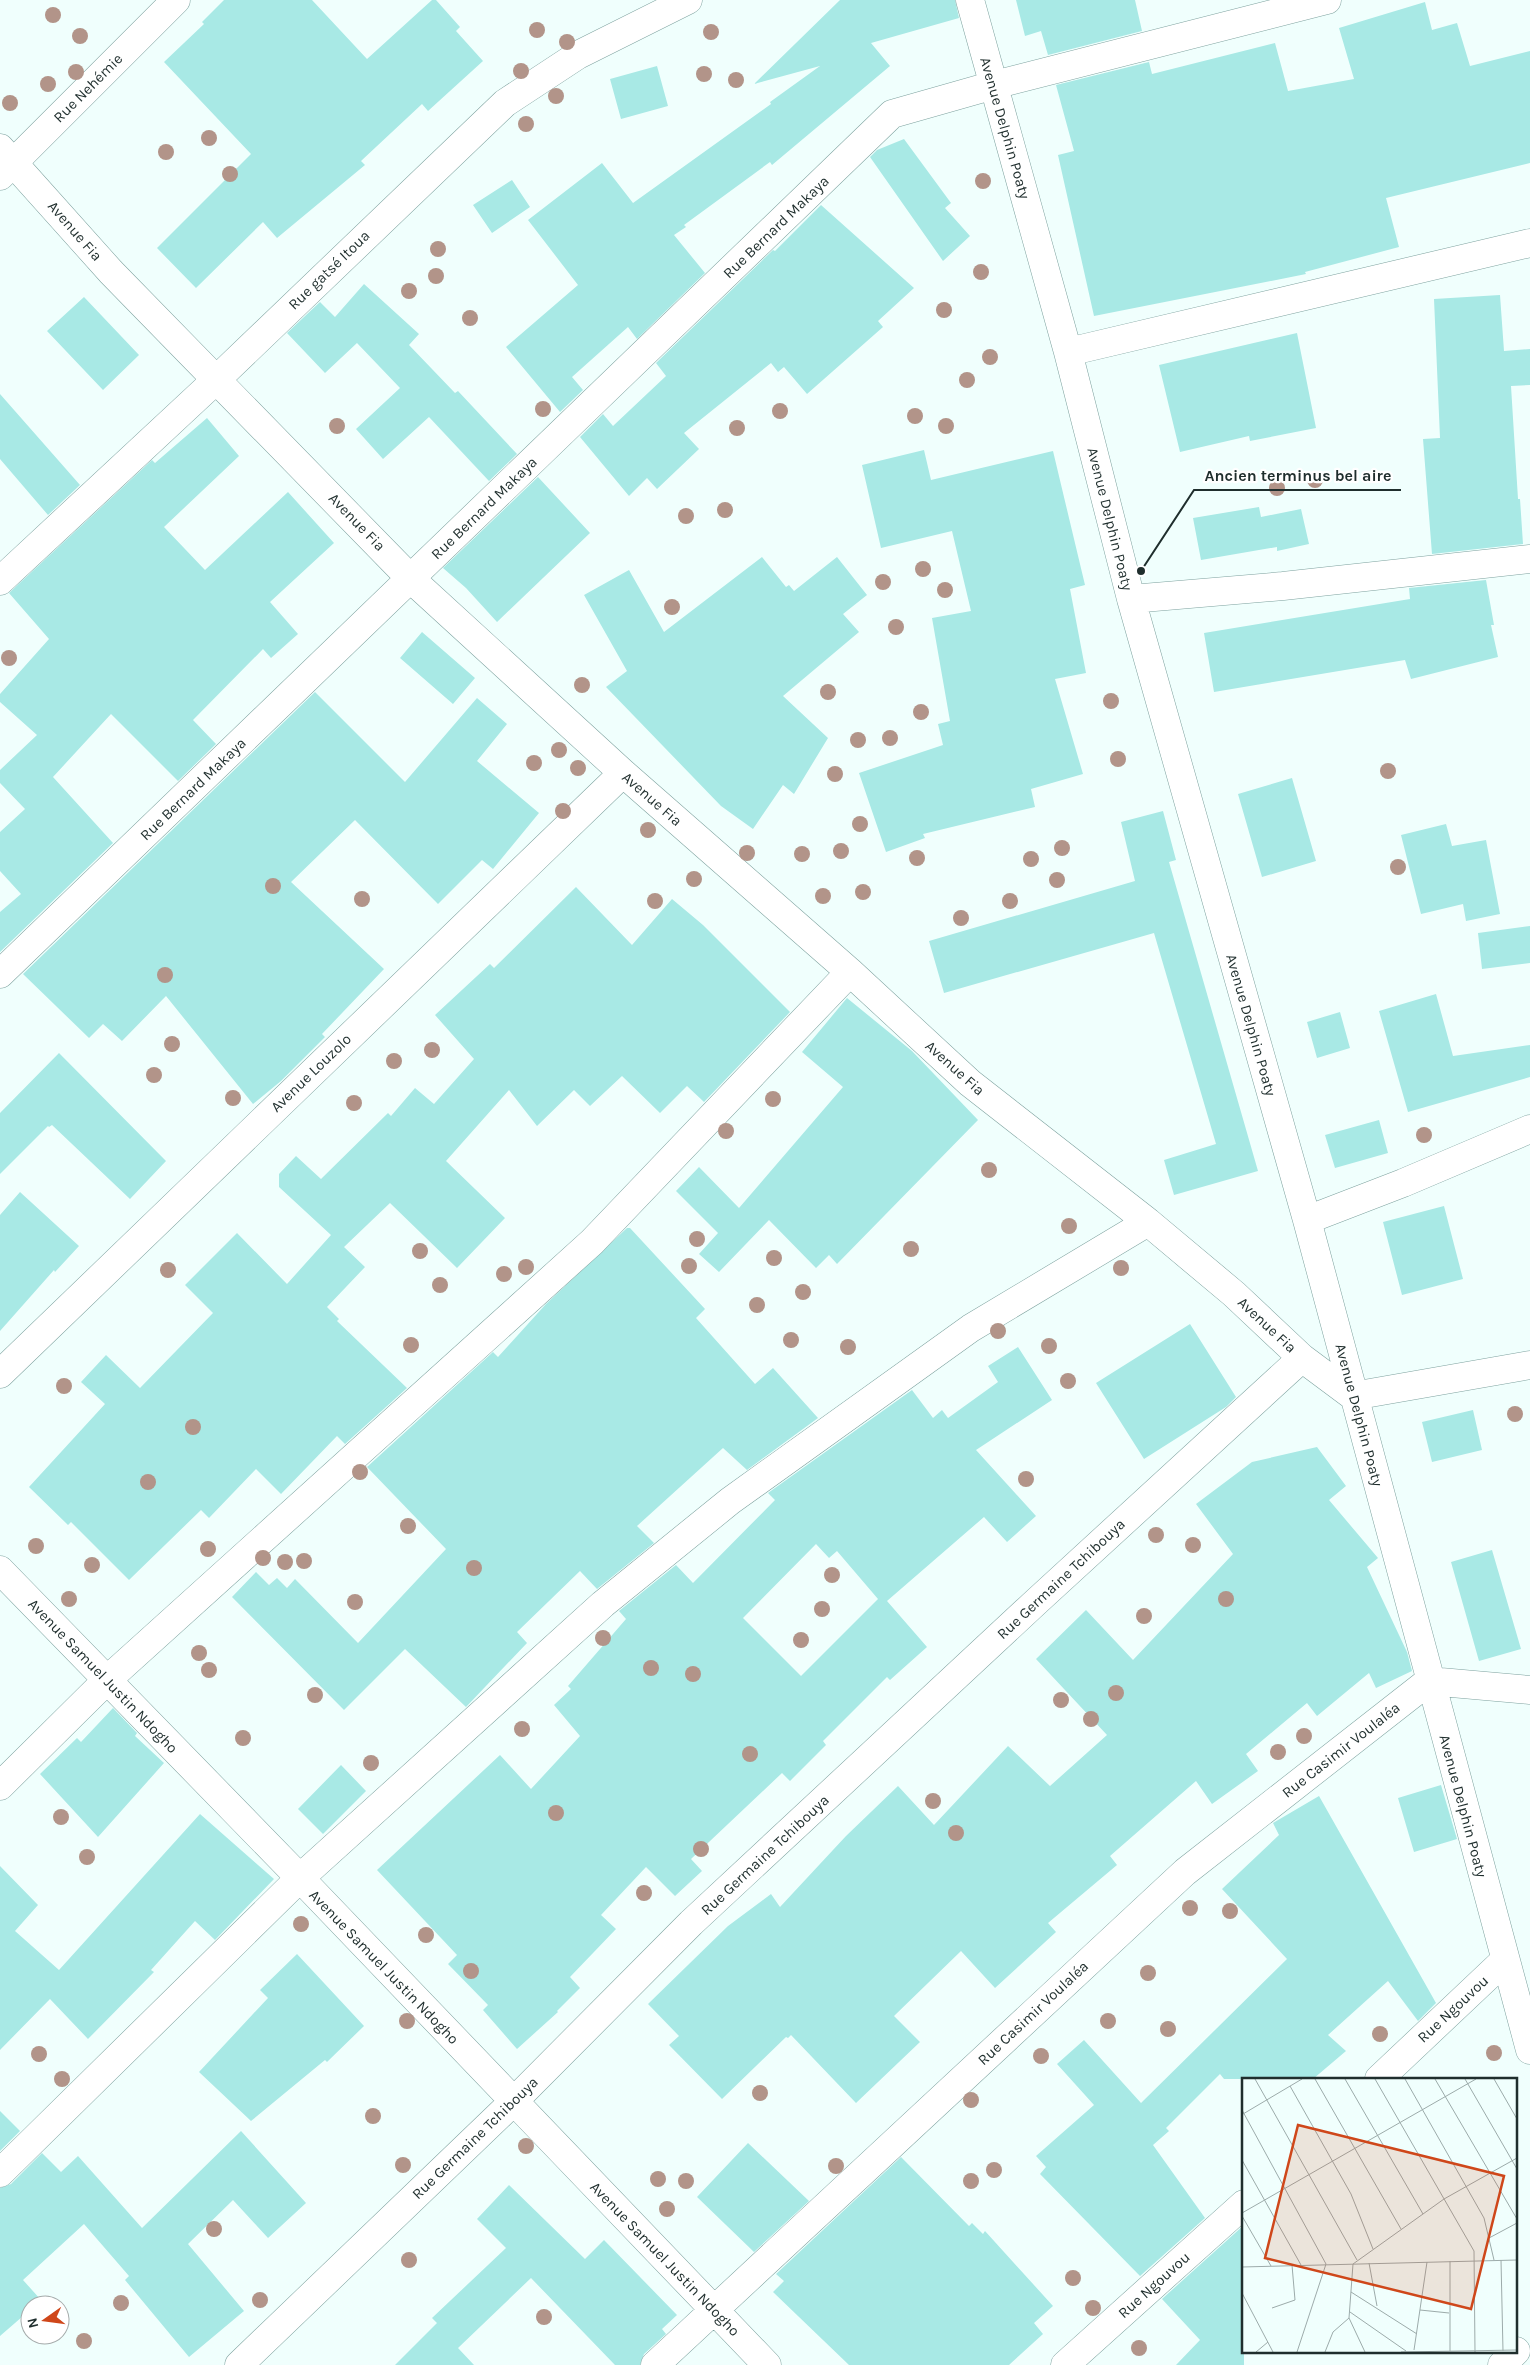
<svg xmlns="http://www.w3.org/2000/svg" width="1530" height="2365" font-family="Karla,sans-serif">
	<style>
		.building { fill: #a8e9e5; fill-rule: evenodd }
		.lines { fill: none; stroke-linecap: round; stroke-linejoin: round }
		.minor-casing { stroke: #7ea29f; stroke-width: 29 }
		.minor { stroke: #fff; stroke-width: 28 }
		.tree { fill: #b29489 }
		.labels { text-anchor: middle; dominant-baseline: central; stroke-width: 4.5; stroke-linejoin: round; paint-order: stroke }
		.street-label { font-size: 15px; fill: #1f2e2d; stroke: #fff }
		.inset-road { fill: none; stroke: #9cabaa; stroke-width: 1 }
		.view { fill: #cf471a; fill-opacity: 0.15; stroke: #cf471a; stroke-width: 2.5 }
		.inset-edge { fill: none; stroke: #1f2e2d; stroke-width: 2.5 }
		.leader { fill: none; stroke: #1f2e2d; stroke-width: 2 }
		.callout-dot { fill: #1f2e2d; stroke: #fff; stroke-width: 2 }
		.callout-label { font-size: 16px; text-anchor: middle; font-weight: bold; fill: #1f2e2d; stroke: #fff; stroke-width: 4.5; stroke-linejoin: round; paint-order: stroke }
	</style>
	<rect width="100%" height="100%" fill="#f0fffd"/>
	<path class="building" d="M224,0h88l55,59 65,-59h4l24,27 -4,4 27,30 -55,50 -6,-7 -61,57 4,4 -88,73 -14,-16 -67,66 -39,-40 94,-94 -87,-92 40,-38 -2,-2z
		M840,0h115l4,18 -88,25 19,23 -118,99 -2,-3 -86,63 2,2 -12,8 31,38 -68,66 -9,-12 -56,50 11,13 -23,22 -54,-65 72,-62 -50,-65 74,-57 31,40 138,-99 -1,-2 50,-36 -66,18z
		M1016,0h119l7,31 -94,24 -7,-24 -16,5z
		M1425,2l7,28 25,-7 13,43 60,-15v112l-144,35 13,49 -94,25 1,2 -212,42 -36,-161 16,-4 -18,-66 93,-23 3,12 123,-31 13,48 66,-12 -15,-51z
		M657,66l11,40 -47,13 -11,-40z
		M904,139l47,64 -6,5 25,28 -27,25 -73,-104 7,-7z
		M512,180l18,27 -38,26 -19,-28z
		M821,205l93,83 -36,33 5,6 -76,67 -23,-27 -6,5 -7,-9 -87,70 15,16 -42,40 -10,-11 -18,18 -49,-59 23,-23 10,12 53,-50 -10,-13 117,-113 2,1z
		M364,284l55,50 -10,11 46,48 3,-2 59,63 -28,27 -60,-64 -46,42 -27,-30 44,-41 -43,-45 -32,30 -38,-40 33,-31 15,15z
		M1500,295l4,56 26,-2v36l-19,1 7,113h2l3,45 -91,10 -9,-115 17,-1 -6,-139z
		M84,297l55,58 -36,35 -56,-59z
		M1297,333l19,95 -66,13 -1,-5 -69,16 -21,-87z
		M0,394l80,91 -32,30 -48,-56z
		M207,418l32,38 -75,71 41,43 83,-78 46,51 -64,59 28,32 -27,24 -8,-9 -70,71 23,24 -38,37 -67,-67 -58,63 60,66 -113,109v-40l21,-18 -21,-23v-39l25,-23 -25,-26v-13l37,-35 -37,-33v-8l49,-55 -40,-46 143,-133 3,3z
		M924,450l7,30 122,-29 32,134 -15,4 16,84 -31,6 28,95 -52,15 4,18 -112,27 2,4 -39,14 -27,-79 84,-28 -5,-21 12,-3 -18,-103 39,-7 -19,-80 -71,17 -19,-83z
		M538,477l52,56 -93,89 -31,-34 -23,-20z
		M1259,507l2,10 40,-8 8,35 -32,7v-4l-76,13 -8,-42z
		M762,557l24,30 3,-2 5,6 43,-34 30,38 -24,19 16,18 -76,64 45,42 -34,56 -11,-9 -30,44 -32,-23 -115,-119 21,-16 -43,-76 45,-25 35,62z
		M1486,580l8,45h-3l7,32 -87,22 -6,-19 -191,32 -10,-59 206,-34 -1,-11z
		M422,632l53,46 -22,26 -53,-46z
		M315,692l90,90 72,-84 30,26 -30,37 62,52 -46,56 -11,-9 -44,44 -83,-84 -64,62 93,87 -62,65 3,3 -44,44 -28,23 -87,-108 -44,45 -19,-17 -14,14 -66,-64z
		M1292,778l24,83 -54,16 -24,-83z
		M1163,811l13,49 -7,2 89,309 -84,24 -10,-35 52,-16 -62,-211 -210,60 -15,-52 206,-60 -14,-59z
		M1446,824l6,22 34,-6 14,74 -34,7 -3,-17 -42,10 -20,-79z
		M576,887l56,58 40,-46 31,26 87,87 -86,90 -17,-16 -27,27 -38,-37 -32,30 -16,-16 -37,36 -28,-36 -63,71 59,57 -48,50 -67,-65 -46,44 21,20 -38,40 12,12 -2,2 70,67 -62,56 -8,-8 -56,58 -25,-25 -47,49 -8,-8 -72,70 -58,-58 -3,3 -39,-38 76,-83 -24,-22 25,-27 34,33 73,-75 -28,-28 52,-52 50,51 44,-49 -52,-48v-13l17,-18 25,23 67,-66 3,3 24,-28 19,16 40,-45 -39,-44 55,-51 4,4z
		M1530,926v37l-48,6 -4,-36z
		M1436,994l17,62 77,-11v32l-122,35 -29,-101z
		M847,998l65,53 66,69 -141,144 -8,-9 -13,13 -47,-48 -50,52 -20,-18 19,-21 -42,-42 23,-24 40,41 104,-121 -41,-35z
		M1340,1012l10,36 -33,10 -10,-36z
		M59,1053l107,108 -36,38 -78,-74 -3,2 -1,-1 -48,48v-61z
		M1379,1120l9,33 -53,15 -10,-33z
		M20,1192l59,54 -24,26 -1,-2 -54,61v-116z
		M1444,1206l19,73 -61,16 -19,-73z
		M627,1228h3l75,81 -9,9 59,66 18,-16 45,50 -71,52 -24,-22 -86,78 17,17 -57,46 -17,-18 -63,61 10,11 -61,64 -61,-58 -61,61 -112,-113 24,-25 13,13 8,-7 10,10 8,-9 63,64 88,-94 -79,-82 126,-115 5,5 48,-53z
		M1190,1324l46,73 -10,10 -82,52 -48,-76z
		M1018,1347l34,53 -76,50 60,66 -29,26 -23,-25 -97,84 40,46 -37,33 -3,-3 -64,64 3,4 -36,36 -8,-8 -91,86 11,12 -27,25 -29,-29 -45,48 15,14 -46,48 10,11 -23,23 1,1 -41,37 -34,-39 5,-5 -40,-41 9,-9 -80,-85 123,-115 31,34 49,-53 -26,-31 17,-16 -3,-3 58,-67 -7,-8 57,-46 17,18 82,-83 -7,-7 144,-103 21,28 9,-8 6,8 50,-36 -10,-16zM816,1544l13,14 8,-7 41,48 -77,77 -58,-58z
		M1473,1410l9,40 -50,12 -10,-40z
		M1317,1447l29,39 -17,14 49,58 -11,9 40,85 5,19 -36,17 -7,-15 -52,43 -10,-13 -61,51 12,17 -46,33 -16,-23 -86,75 7,9 -69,58 8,9 -61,56 -34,-37 -67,65 26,26 -64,61 -65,-68 -3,3 -2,-1 -64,62 -53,-54 10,-9 -31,-32 80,-78 43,-32 9,13 66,-71 52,-50 36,39 74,-79 42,40 57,-51 -71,-76 50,-49 47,50 100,-106 -37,-50 56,-42z
		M1492,1550l29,99 -42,12 -28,-99z
		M113,1708l24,25 -2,3 29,27 -66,74 -58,-63 37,-36 4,4z
		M341,1765l25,26 -43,43 -25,-25z
		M1441,1785l16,54 -43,13 -16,-54z
		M1319,1796l117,207 -18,18 -30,-40 -60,54 18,16 -33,28h-89l-4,-5 -54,54 3,3 -16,14 52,73 -65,58 -100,-102 6,-7 -10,-11 58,-51 -37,-41 27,-24 57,63 146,-144 -65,-70 57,-54 -6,-12z
		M200,1814l74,65 -59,61 -20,-19 -44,49 3,2 -66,67 -38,-40 -50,51v-184l38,39 -23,26 44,39z
		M297,1954l67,72 -37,36 -2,-2 -74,61 -52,-49 69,-74 -8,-8z
		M0,2111l20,20 -20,20z
		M241,2131l65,72 -38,35 -35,-38 -45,44 56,67 -55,46 -64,-77 4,-4 -45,-52 -61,56 18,20 -6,5h-5v5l-30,26v-148l11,-4 31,-31 19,19 17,-16 64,72z
		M748,2143l61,58 -55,51 -57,-55z
		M901,2157l68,69 3,-3 11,11 2,-3 68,75 -19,17 9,11 -34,31h-160l-76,-73 11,-11 -8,-7z
		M509,2185l76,74 19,-19 73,75 -15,14 4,5 -22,20 -4,11h-25l-84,-87 -73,70 16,17h-79l42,-42 -5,-5 74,-70 -29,-29z
		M1244,2225v140h-68l24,-25 -38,-41z"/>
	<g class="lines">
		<g class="minor-casing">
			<path id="minor" d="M970,0l98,352 63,247 176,621 223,830
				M0,148l111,124 300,307 212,194 227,199 120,111 178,139 86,72 68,64 51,38 177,-31
				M0,176l176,-176
				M1068,352l462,-109
				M0,581l217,-202 288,-276 73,-48 110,-55
				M1131,599l152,-13 247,-27
				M0,974l892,-860 102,-29 333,-85
				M1307,1220l96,-37 127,-54
				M0,1374l623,-601
				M0,1570l300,308 467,487
				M0,1786l107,-106 485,-438 258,-270
				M1379,2079l126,-119
				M0,2173l300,-295 303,-274 127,-103 241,-173 177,-106
				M239,2365l274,-263 178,-179 346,-322 265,-243
				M655,2365l530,-493 244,-191 101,9
				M1065,2365l179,-161
				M1502,2365l14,-14"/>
		</g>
		<use href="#minor" class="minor"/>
	</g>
	<g class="tree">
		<circle cx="53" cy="15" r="8"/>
		<circle cx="537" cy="30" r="8"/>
		<circle cx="711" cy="32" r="8"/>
		<circle cx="80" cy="36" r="8"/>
		<circle cx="567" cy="42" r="8"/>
		<circle cx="521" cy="71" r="8"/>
		<circle cx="76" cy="72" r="8"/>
		<circle cx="704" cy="74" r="8"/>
		<circle cx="736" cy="80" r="8"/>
		<circle cx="48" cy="84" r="8"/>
		<circle cx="556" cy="96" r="8"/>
		<circle cx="10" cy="103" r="8"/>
		<circle cx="526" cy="124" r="8"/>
		<circle cx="209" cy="138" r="8"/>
		<circle cx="166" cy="152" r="8"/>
		<circle cx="230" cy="174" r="8"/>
		<circle cx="983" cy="181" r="8"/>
		<circle cx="438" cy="249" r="8"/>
		<circle cx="981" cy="272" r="8"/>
		<circle cx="436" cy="276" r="8"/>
		<circle cx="409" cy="291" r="8"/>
		<circle cx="944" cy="310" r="8"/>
		<circle cx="470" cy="318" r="8"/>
		<circle cx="990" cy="357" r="8"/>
		<circle cx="967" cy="380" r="8"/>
		<circle cx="543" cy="409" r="8"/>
		<circle cx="780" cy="411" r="8"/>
		<circle cx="915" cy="416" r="8"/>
		<circle cx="337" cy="426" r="8"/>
		<circle cx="946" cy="426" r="8"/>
		<circle cx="737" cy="428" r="8"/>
		<circle cx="1315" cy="480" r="8"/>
		<circle cx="1277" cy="488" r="8"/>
		<circle cx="725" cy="510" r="8"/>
		<circle cx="686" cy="516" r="8"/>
		<circle cx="923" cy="569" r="8"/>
		<circle cx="883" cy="582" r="8"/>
		<circle cx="945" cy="590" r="8"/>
		<circle cx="672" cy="607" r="8"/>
		<circle cx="896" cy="627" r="8"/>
		<circle cx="9" cy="658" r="8"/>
		<circle cx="582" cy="685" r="8"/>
		<circle cx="828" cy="692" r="8"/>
		<circle cx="1111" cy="701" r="8"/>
		<circle cx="921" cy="712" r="8"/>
		<circle cx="890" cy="738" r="8"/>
		<circle cx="858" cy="740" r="8"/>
		<circle cx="559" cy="750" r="8"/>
		<circle cx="1118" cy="759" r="8"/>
		<circle cx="534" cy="763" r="8"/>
		<circle cx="578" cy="768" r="8"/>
		<circle cx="1388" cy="771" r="8"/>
		<circle cx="835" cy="774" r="8"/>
		<circle cx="563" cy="811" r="8"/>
		<circle cx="860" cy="824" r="8"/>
		<circle cx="648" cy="830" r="8"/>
		<circle cx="1062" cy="848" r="8"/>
		<circle cx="841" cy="851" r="8"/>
		<circle cx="747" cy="853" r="8"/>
		<circle cx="802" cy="854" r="8"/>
		<circle cx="917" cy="858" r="8"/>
		<circle cx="1031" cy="859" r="8"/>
		<circle cx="1398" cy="867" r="8"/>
		<circle cx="694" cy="879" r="8"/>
		<circle cx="1057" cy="880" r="8"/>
		<circle cx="273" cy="886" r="8"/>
		<circle cx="863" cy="892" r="8"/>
		<circle cx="823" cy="896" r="8"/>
		<circle cx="362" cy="899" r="8"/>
		<circle cx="655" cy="901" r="8"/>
		<circle cx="1010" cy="901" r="8"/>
		<circle cx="961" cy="918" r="8"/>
		<circle cx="165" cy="975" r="8"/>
		<circle cx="172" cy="1044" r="8"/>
		<circle cx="432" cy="1050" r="8"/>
		<circle cx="394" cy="1061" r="8"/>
		<circle cx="154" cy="1075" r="8"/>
		<circle cx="233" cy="1098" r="8"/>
		<circle cx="773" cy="1099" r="8"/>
		<circle cx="354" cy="1103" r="8"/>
		<circle cx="726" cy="1131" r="8"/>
		<circle cx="1424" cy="1135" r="8"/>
		<circle cx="989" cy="1170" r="8"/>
		<circle cx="1069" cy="1226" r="8"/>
		<circle cx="697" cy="1239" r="8"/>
		<circle cx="911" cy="1249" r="8"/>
		<circle cx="420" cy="1251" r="8"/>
		<circle cx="774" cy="1258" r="8"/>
		<circle cx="689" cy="1266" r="8"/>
		<circle cx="526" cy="1267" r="8"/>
		<circle cx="1121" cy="1268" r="8"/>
		<circle cx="168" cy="1270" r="8"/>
		<circle cx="504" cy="1274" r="8"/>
		<circle cx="440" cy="1285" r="8"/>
		<circle cx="803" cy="1292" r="8"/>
		<circle cx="757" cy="1305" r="8"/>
		<circle cx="998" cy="1331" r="8"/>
		<circle cx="791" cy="1340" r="8"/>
		<circle cx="411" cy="1345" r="8"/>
		<circle cx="1049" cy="1346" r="8"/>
		<circle cx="848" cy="1347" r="8"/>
		<circle cx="1068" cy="1381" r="8"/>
		<circle cx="64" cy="1386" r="8"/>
		<circle cx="1515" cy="1414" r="8"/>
		<circle cx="193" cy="1427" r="8"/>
		<circle cx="360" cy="1472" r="8"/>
		<circle cx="1026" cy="1479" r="8"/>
		<circle cx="148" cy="1482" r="8"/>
		<circle cx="408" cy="1526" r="8"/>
		<circle cx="1156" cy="1535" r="8"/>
		<circle cx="1193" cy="1545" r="8"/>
		<circle cx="36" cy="1546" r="8"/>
		<circle cx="208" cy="1549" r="8"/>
		<circle cx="263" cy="1558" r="8"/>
		<circle cx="304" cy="1561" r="8"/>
		<circle cx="285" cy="1562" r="8"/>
		<circle cx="92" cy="1565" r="8"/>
		<circle cx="474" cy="1568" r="8"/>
		<circle cx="832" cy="1575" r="8"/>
		<circle cx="69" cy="1599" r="8"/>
		<circle cx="1226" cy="1599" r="8"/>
		<circle cx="355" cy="1602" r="8"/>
		<circle cx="822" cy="1609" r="8"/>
		<circle cx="1144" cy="1616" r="8"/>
		<circle cx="603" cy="1638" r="8"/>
		<circle cx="801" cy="1640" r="8"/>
		<circle cx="199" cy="1653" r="8"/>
		<circle cx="651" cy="1668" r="8"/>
		<circle cx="209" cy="1670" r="8"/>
		<circle cx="693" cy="1674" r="8"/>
		<circle cx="1116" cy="1693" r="8"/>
		<circle cx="315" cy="1695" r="8"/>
		<circle cx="1061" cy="1700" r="8"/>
		<circle cx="1091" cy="1719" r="8"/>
		<circle cx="522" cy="1729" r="8"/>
		<circle cx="1304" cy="1736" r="8"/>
		<circle cx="243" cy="1738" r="8"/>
		<circle cx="1278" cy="1752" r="8"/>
		<circle cx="750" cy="1754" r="8"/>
		<circle cx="371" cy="1763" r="8"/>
		<circle cx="933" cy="1801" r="8"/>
		<circle cx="556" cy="1813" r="8"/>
		<circle cx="61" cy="1817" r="8"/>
		<circle cx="956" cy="1833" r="8"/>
		<circle cx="701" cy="1849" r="8"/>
		<circle cx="87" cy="1857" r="8"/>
		<circle cx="644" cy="1893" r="8"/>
		<circle cx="1190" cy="1908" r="8"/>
		<circle cx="1230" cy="1911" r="8"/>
		<circle cx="301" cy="1924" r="8"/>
		<circle cx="426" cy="1935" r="8"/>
		<circle cx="471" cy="1971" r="8"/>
		<circle cx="1148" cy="1973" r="8"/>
		<circle cx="407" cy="2021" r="8"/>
		<circle cx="1108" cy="2021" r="8"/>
		<circle cx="1168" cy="2029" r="8"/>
		<circle cx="1380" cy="2034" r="8"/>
		<circle cx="1494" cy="2053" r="8"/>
		<circle cx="39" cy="2054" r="8"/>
		<circle cx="1041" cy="2056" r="8"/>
		<circle cx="62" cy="2079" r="8"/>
		<circle cx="760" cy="2093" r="8"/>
		<circle cx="971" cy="2100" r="8"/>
		<circle cx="373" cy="2116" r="8"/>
		<circle cx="526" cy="2146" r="8"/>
		<circle cx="403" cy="2165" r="8"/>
		<circle cx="836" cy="2166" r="8"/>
		<circle cx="994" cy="2170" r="8"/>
		<circle cx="658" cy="2179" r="8"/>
		<circle cx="686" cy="2181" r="8"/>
		<circle cx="971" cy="2181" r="8"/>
		<circle cx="667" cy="2209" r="8"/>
		<circle cx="214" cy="2229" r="8"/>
		<circle cx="409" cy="2260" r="8"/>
		<circle cx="1073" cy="2278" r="8"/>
		<circle cx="260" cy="2300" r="8"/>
		<circle cx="121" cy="2303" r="8"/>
		<circle cx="1093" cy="2308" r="8"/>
		<circle cx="544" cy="2317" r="8"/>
		<circle cx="84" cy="2341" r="8"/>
		<circle cx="1139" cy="2348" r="8"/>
	</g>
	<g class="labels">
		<g class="street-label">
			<text transform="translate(88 88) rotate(-45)">Rue Nehémie</text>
			<text transform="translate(1005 128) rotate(74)">Avenue Delphin Poaty</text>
			<text transform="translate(776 227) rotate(-44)">Rue Bernard Makaya</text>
			<text transform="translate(75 231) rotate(49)">Avenue Fia</text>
			<text transform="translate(329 270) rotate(-44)">Rue gatsé Itoua</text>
			<text transform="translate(484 508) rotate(-44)">Rue Bernard Makaya</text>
			<text transform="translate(1110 519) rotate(76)">Avenue Delphin Poaty</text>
			<text transform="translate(357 522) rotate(46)">Avenue Fia</text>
			<text transform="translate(193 789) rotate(-44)">Rue Bernard Makaya</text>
			<text transform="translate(652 799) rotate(41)">Avenue Fia</text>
			<text transform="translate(1251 1025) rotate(74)">Avenue Delphin Poaty</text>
			<text transform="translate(955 1068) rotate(42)">Avenue Fia</text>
			<text transform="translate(311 1073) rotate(-44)">Avenue Louzolo</text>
			<text transform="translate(1267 1325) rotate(43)">Avenue Fia</text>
			<text transform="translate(1359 1415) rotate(75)">Avenue Delphin Poaty</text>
			<text transform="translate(1061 1579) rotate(-43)">Rue Germaine Tchibouya</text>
			<text transform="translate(103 1676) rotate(46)">Avenue Samuel Justin Ndogho</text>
			<text transform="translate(1341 1750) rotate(-38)">Rue Casimir Voulaléa</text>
			<text transform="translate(1463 1806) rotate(75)">Avenue Delphin Poaty</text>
			<text transform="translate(765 1855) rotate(-43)">Rue Germaine Tchibouya</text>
			<text transform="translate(384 1967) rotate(46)">Avenue Samuel Justin Ndogho</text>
			<text transform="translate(1453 2009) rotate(-43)">Rue Ngouvou</text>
			<text transform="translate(1033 2013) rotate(-43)">Rue Casimir Voulaléa</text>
			<text transform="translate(475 2138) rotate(-44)">Rue Germaine Tchibouya</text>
			<text transform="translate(665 2259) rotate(46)">Avenue Samuel Justin Ndogho</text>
			<text transform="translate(1154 2285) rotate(-42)">Rue Ngouvou</text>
		</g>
	</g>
	<g transform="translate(1242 2078)">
		<rect width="275" height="275" fill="#f0fffd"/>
		<path class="inset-road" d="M13,1l102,181M73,1l86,150M103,1l78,135M133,1l99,172 1,101M163,1l79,139 10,42M193,1l82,140M223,1l52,90M252,1l23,40M48,8l61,108 22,55M0,32l84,154 -29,88M1,36l59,-35M0,82l59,105M0,135l234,-134M0,138l29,50M247,160l28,-15M259,182l2,91M208,183v90M127,185l8,43M0,189l275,-7M109,214l66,42M0,215l31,59M30,230l23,-8 -3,-35M178,232l29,3M108,234l56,39M172,272l13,-88M14,274l12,-10M83,274l8,-20 16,-14M123,274l-16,-34 4,-54 91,-65 73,-41M159,274l116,-2"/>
		<path class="view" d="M56,47l206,51 -33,133 -206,-51z"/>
		<rect width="275" height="275" class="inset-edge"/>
	</g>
	<path class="leader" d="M1141 571L1194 490H1401"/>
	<circle class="callout-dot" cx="1141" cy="571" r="5"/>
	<g class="callout-label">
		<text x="1298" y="481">Ancien terminus bel aire</text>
	</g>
	<g transform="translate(45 2320) rotate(256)"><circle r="24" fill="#ffffff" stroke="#a5abab"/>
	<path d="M0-4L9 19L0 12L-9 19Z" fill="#cf471a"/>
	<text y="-8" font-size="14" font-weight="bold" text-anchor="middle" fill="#1f2e2d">N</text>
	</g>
</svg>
